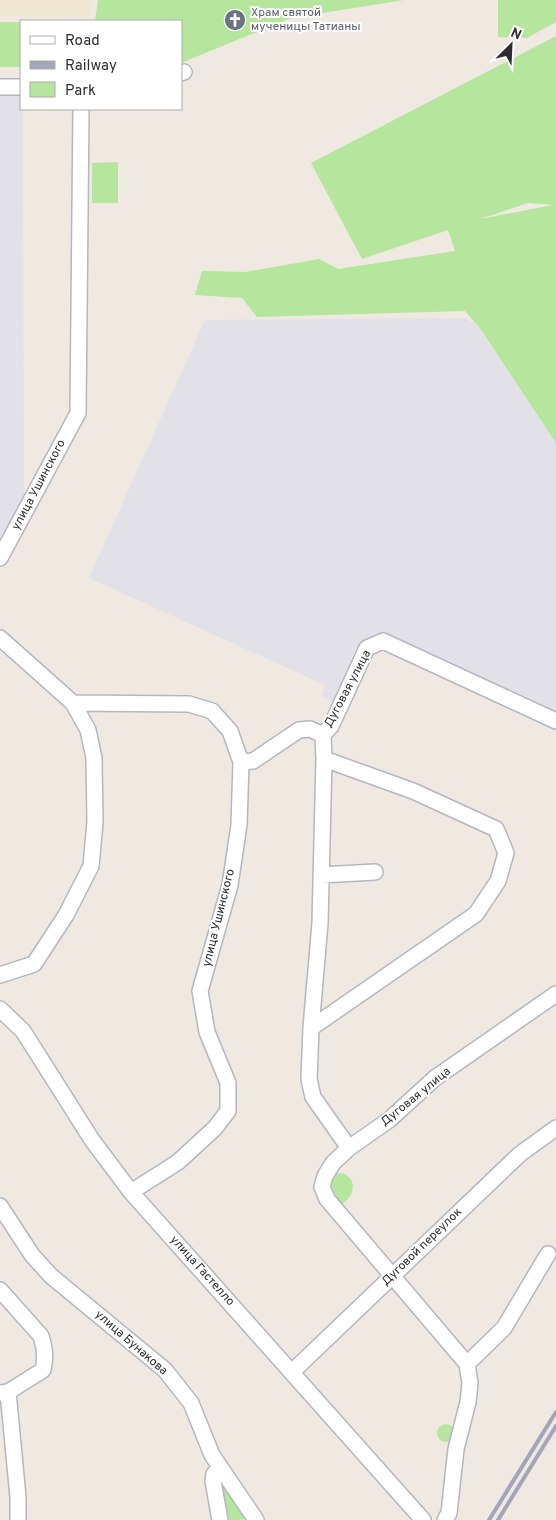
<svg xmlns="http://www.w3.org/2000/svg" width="556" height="1520" font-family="Overpass,sans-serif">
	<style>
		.industrial { fill: #e3e1e8 }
		.education { fill: #f0e6d1 }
		.green { fill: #b6e59e; fill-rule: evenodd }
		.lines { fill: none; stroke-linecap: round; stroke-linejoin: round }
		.minor-casing { stroke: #b4b7c1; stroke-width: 18 }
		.minor { stroke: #fff; stroke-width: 15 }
		.rail { stroke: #a3a6b8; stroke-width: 4 }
		.labels { text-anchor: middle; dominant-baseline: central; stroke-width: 4; stroke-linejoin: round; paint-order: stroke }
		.worship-label { font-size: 12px; fill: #5b616d; stroke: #fff; text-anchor: start }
		.street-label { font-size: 12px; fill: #2e2e2e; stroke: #fff }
	</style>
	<rect width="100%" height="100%" fill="#efe9e1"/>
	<path class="industrial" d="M21,90v19h2l1,386 -24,48v-452z
		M464,318l12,6 80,119v271l-183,-80 -34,70 -17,-7 3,-12 -236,-107 116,-258z"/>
	<path class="education" d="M0,0h91v16l-91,1z"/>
	<path class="green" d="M98,0h306l-113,18 -110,45v-42h-124h38z
		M498,0h58v22l-29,16 -29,-1z
		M0,22h21v45h-21z
		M556,36v407l-77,-116 -14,-16 -208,6 -15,-19 -47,-3 7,-24 43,1 74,-13 19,10 117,-18 -7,-21 -86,29 -51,-96zM528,203l25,2 -73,14z
		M118,162v41h-26v-40z
		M342,1173c13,5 14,17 5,27 -2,3 -7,4 -11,6l-15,-25 13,-7z
		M437 1433a9 9 0 1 1 18 0a9 9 0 1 1-18 0Z
		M223,1483l27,35 -11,2h-16l-5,-33z"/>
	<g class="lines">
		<g class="minor-casing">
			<path id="minor" d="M181,73l3,-1
				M0,87h21
				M0,558l78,-145 3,-304
				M0,638l73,65 116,1 23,7 18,20 11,31 -2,63 -9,60 -30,106 7,41 21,51v28l-13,17 -37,34 -47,30
				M241,762l12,-1 46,-31 11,-1 13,6
				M321,875l54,-3
				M0,975l34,-11 32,-49 25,-49 4,-44 -1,-64 -6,-28 -15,-27
				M0,1009l23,22 69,109 39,52 292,328
				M311,1028l165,-114 22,-33 8,-28 -10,-24 -83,-38 -89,-32
				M349,1148l-36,-51 -4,-18 2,-51 9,-105 4,-164 -1,-24 8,-9 36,-78 16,-7 173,80
				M0,1206l32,49 19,21 114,94 26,33 21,52 44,65
				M0,1290l41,46c4,12 5,22 2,34l-35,22 -8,1
				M467,1364l37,-36 44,-74
				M292,1372l228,-218 36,-26
				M8,1392l10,105v23
				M219,1468l-5,6 -1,7 7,39
				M445,1520l4,-7 7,-64 12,-47 2,-19 -3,-19 -140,-165 -5,-12 3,-11 8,-13 16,-15 40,-28 46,-42 121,-84"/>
		</g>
		<use href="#minor" class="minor"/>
		<path class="rail" d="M489,1520l67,-108
			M498,1520l58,-94"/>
	</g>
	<defs>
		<g id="church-disc" transform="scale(1.125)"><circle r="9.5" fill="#6b7280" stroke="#fff"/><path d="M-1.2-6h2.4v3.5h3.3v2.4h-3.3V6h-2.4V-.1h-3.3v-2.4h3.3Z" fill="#fff"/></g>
	</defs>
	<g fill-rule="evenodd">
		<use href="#church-disc" x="235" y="20"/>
	</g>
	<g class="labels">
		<g class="worship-label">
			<text x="251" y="13">Храм святой<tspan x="251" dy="14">мученицы Татианы</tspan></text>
		</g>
		<g class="street-label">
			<text transform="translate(39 485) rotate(-62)">улица Ушинского</text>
			<text transform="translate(348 689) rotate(-62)">Дуговая улица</text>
			<text transform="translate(219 918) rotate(-76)">улица Ушинского</text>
			<text transform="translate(416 1097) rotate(-39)">Дуговая улица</text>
			<text transform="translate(422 1247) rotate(-44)">Дуговой переулок</text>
			<text transform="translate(202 1271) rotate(48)">улица Гастелло</text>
			<text transform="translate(131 1343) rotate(41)">улица Бунакова</text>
		</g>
	</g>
	<rect x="20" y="20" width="162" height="90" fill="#ffffff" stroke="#ababab"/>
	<rect x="30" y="36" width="25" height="8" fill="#ffffff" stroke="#ababab"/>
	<text x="65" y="45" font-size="15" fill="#2e2e2e">Road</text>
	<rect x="30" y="61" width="25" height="8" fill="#a3a6b8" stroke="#ababab"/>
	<text x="65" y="70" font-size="15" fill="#2e2e2e">Railway</text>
	<rect x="30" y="82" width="25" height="15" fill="#b6e59e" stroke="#ababab"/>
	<text x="65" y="95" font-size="15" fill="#2e2e2e">Park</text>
	<g transform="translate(511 45) rotate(24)" stroke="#ffffff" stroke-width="4" paint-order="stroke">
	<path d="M0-4L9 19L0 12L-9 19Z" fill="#2e2e2e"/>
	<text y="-8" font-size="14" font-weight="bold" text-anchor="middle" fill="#2e2e2e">N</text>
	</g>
</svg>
